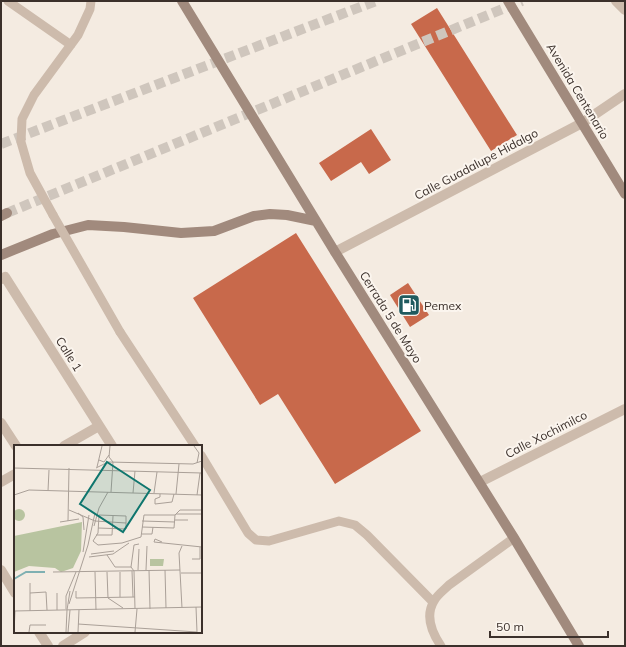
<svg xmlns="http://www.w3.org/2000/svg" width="626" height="647" font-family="Mulish,sans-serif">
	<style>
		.building { fill: #c8694b }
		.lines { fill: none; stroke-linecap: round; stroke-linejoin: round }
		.secondary-tunnel { stroke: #cfc6bd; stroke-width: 10; stroke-dasharray: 10 5; stroke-linecap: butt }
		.service { stroke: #cdbbac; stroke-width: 9 }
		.minor { stroke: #cdbbac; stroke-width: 10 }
		.tertiary { stroke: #cdbbac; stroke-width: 10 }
		.secondary { stroke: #a18a7d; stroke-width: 10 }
		.service-bridge { stroke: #cdbbac; stroke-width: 9 }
		.labels { text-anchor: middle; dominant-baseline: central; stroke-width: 4; stroke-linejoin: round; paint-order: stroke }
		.street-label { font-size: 12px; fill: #3b302b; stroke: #fbf5ee }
		.poi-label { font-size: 12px; fill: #3b302b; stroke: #fbf5ee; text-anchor: start }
		.inset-river { fill: none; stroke: #7fb0b2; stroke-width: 2 }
		.inset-road { fill: none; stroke: #aaa098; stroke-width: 1 }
		.view { fill: #0f766e; fill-opacity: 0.15; stroke: #0f766e; stroke-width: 2 }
		.inset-edge { fill: none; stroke: #3b302b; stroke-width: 2 }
	</style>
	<rect width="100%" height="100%" fill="#f4ebe1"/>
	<path class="building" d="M437,8l80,127 -26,16 -80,-127z
		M371,129l20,31 -22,14 -8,-12 -30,19 -12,-18z
		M296,233l125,198 -86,53 -57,-90 -18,11 -67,-107z
		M408,283l21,32 -19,12 -20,-32z"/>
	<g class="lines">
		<path class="secondary-tunnel" d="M1,144l375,-143
			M7,213l515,-212"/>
		<path class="service" d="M8,1l63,44
			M53,215l-23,-42 -9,-31 1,-23 12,-24 44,-60 12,-26 1,-8
			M120,332l75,114
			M201,455l47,78 8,7 13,1 70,-20 16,4 12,10 66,67
			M441,646c-9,-13 -16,-30 -7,-45 3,-6 10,-11 15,-16l65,-47"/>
		<path class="minor" d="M1,279l4,-2 107,169
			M1,423l15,23
			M64,446l35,-20
			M1,482l14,-8
			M480,482l145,-73
			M1,570l14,23
			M39,632l9,14
			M63,646l22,-14"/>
		<path class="tertiary" d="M616,1l9,9
			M335,252l247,-129 43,-29"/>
		<path class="secondary" d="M182,1l153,251 179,286 65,108
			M508,1l117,193
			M1,216l6,-3
			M1,255l52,-21 35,-9 36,2 57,6 33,-2 40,-15 16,-2 17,1 29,6"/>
		<path class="service-bridge" d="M53,215l67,117"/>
	</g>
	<defs>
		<g id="fuel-square" transform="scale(1.15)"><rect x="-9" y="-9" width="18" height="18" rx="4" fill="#1f5a5e" stroke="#fbf5ee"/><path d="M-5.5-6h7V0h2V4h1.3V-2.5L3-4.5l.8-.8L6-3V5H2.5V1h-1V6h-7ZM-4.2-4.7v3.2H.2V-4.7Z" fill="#fff"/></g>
	</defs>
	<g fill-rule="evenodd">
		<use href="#fuel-square" x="409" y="305"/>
	</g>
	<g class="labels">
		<g class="street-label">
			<text transform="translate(578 91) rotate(59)">Avenida Centenario</text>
			<text transform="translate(476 164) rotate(-28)">Calle Guadalupe Hidalgo</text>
			<text transform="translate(391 317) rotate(58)">Cerrada 5 de Mayo</text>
			<text transform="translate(69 354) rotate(58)">Calle 1</text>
			<text transform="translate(546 434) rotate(-27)">Calle Xochimilco</text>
		</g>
		<g class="poi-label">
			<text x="424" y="305">Pemex</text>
		</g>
	</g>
	<g transform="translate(14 445)">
		<rect width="188" height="188" fill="#f4ebe1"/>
		<path d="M-1 70a6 6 0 1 1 12 0a6 6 0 1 1-12 0ZM68,77l-1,29 -8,17 -12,4 -6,-4 -26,-2 -15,6v-36zM136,114h14l-1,7h-13z" fill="#b8c4a0"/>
		<path class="inset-river" d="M0,134l12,-7h19"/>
		<path class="inset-road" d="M96,1l-1,11 4,5M180,1l5,7 -2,10M85,15l5,2 5,-7M83,22l5,-21M0,23l188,5M82,23l12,-6 85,2 9,-3M34,46l1,-21M97,47l2,-30M119,48l2,-22M140,48l3,-21M146,49v3l-5,2v5l17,-2 2,-8M162,49l3,-30M0,50l15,-5 173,5M183,50l3,-22M55,65l26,11 31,2M64,68l5,4 1,13M162,69h26M161,70l5,-5h22M161,75h13M54,76l1,-53M128,76l33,1M46,77l19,-3M80,81l5,-18 9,-16M128,82l32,1 1,-13M84,83l28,1v-13l-27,-1 -1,18 -5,8 5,4 24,-2 19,-6 3,-22h31M128,89h10l1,-7M82,90h16l1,-19M148,97l-7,-3 -1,3 48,5M168,101l-3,7 3,55M69,107l6,-37M77,109l23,-3M93,110l8,12h16l3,4 1,38M75,112l24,-3 16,-11M178,114h8v-12M117,122l3,-22 5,-1M124,125l1,-21M132,125l1,-24M135,125l1,39M151,125l1,38M118,126l1,26M39,127l127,-2M81,127l1,38M93,127l1,26 15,10M106,127v25M167,128h21M16,138v28M62,146v7l59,-1M16,148l16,-1 1,18M43,148v17M55,159l19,-59 7,-32M182,162l1,25M52,164v-13l10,-24M53,165l3,-19M0,166l188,-4M64,179l119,8M0,187l1,-21M15,187l1,-7h16M52,187l1,-22M54,187l2,-22M64,187l1,-22M121,187l2,-23"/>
		<path class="view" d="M93,17l43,28 -27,42 -43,-28z"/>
		<rect width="188" height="188" class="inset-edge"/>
	</g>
	<rect width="626" height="647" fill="none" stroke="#3b302b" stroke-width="4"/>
	<path d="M490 631v6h118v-6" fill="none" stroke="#3b302b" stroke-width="2"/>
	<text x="496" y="631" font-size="12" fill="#3b302b" stroke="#fbf5ee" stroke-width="3" paint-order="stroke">50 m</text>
</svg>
